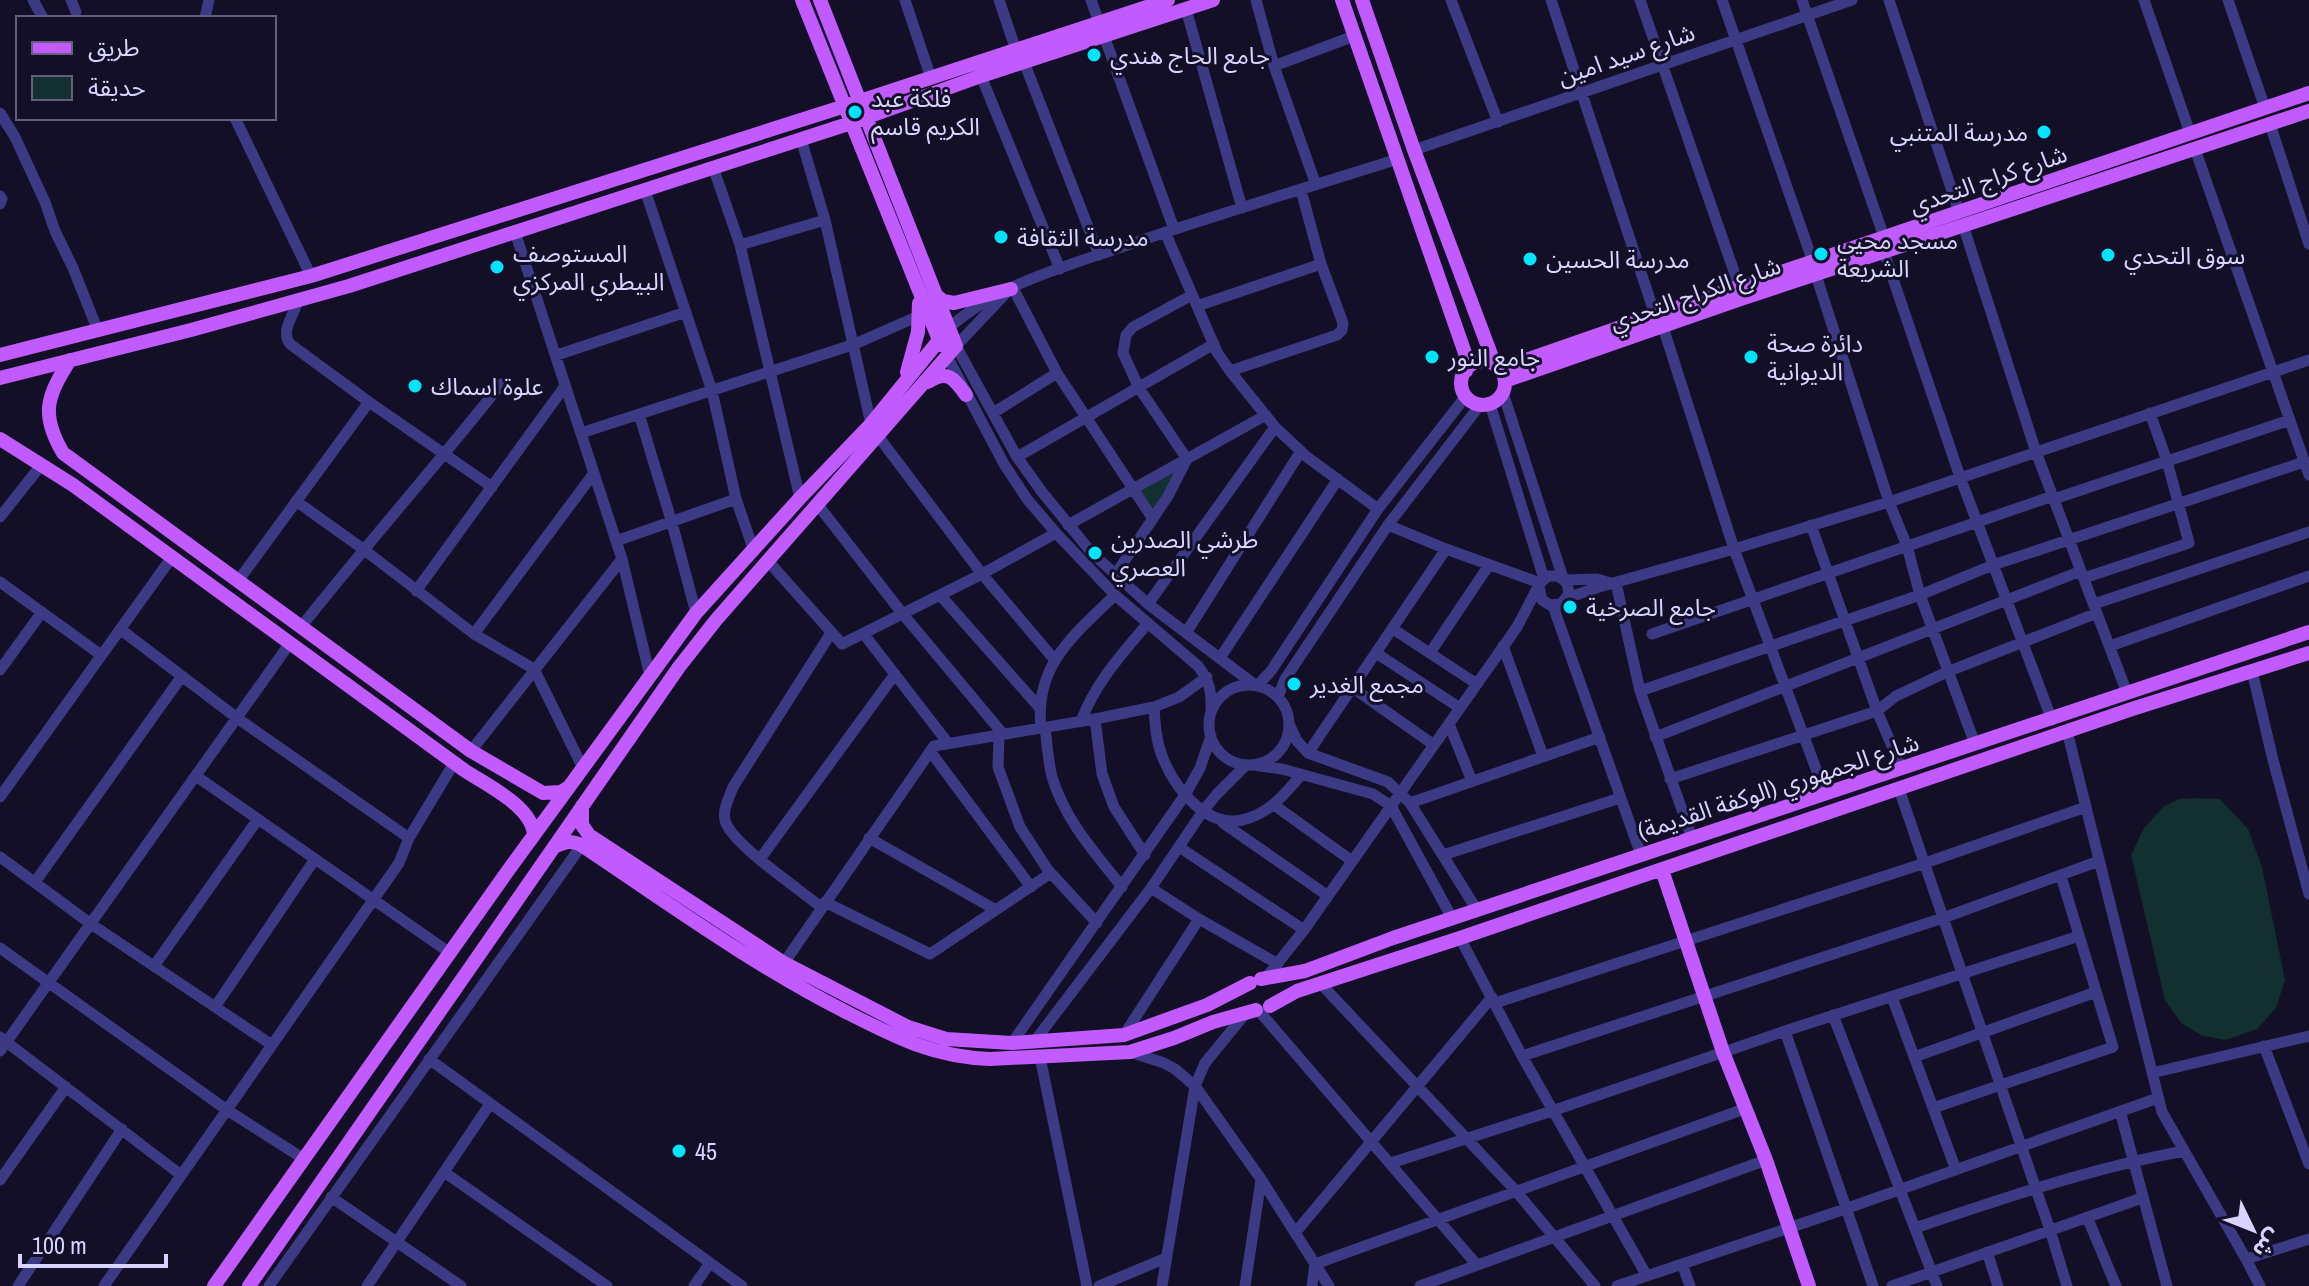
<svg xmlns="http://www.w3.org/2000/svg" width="2309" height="1286" font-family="'Archivo Narrow','Noto Sans Arabic',sans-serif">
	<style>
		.green { fill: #12302f }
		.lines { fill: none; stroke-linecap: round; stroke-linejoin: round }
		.minor { stroke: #3d3a85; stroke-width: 11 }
		.major { stroke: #c25bff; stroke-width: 14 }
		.poi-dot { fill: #00e5ff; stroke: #130f26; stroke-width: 3 }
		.labels { text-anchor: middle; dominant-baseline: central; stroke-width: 6; stroke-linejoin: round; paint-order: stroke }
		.street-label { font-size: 24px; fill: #d9d4ff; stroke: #130f26 }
		.poi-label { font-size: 24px; fill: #d9d4ff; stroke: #130f26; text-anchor: start }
	</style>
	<rect width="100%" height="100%" fill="#130f26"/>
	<path class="green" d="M1180,469l-28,41 -13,-21z
		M2195,798l25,1 28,30 14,38 23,113 -9,28 -19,21 -31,11 -23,-4 -22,-13 -16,-23 -34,-145 13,-27 20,-22 15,-7z"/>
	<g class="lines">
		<path class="minor" d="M33,0l10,18
			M71,0l5,12
			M905,0l26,78
			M999,0l17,50
			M1091,0l8,22
			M1256,0l18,66 42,119
			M1451,0l47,122
			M1551,0l104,315
			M1640,0l99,286
			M1722,0l91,262
			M1802,0l82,237
			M1889,0l70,212
			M2144,0l46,133
			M2228,0l37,108
			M1186,9l56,199
			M205,18l4,-18
			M1104,36l70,193
			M1024,62l75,193
			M1274,66l80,-30
			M981,76l79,193
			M0,113l15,24 30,65 10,29 18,37 25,63
			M235,118l76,158
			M2270,124l39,120
			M801,139l24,81 46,204
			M2195,149l114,326
			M1414,150l438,-150
			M713,167l27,78 60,253
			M645,190l67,201 24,108 18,52
			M0,196l2,3 -2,5
			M1963,225l73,227 91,241
			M515,232l107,327 28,117
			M1165,232l52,120 13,19 45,56 32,30 71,52
			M740,245l85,-25
			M1884,252l76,225 92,243
			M1816,275l73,227 18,44 13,49 55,149
			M1013,288l44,85 96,146
			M1009,290l-53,56 61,111 25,35 50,61 56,51 107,81
			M298,301c-4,14 -18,30 -8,43l79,58 123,85
			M1197,306l124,-42
			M1663,327l71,222 91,244
			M949,328c45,-41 108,-59 164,-78 94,-33 190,-61 285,-91
			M557,355l129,-43
			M947,356l57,108 23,35 29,34 59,62 83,71c12,15 14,28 13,46
			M1230,371l107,-36 5,-5 1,-7 -22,-59 -20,-74
			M1503,393l60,185
			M1490,404l54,175
			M993,413l64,-40
			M639,414l33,109 24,90
			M581,433l274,-89 68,-30
			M878,436l104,138 72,85
			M1017,457l197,-113
			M2054,499l236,-79
			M296,501l67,48 111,85 60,35 49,99
			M818,505l84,108 101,121
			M0,517l42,-53
			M1068,525l198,-110
			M1388,525l58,24 94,34
			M1811,525l66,186 24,56
			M616,541l120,-42
			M768,561l74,83 140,-70 74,-41
			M1115,575l53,-79 19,-37 -48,-71 -16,-35 3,-18 7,-8 59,-32
			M2084,578l105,-35 -22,-82 -17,-48
			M1565,580l32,-1 13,4
			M238,581l131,-179
			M0,582l101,73
			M1616,583l24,108 52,147
			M416,591l149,-205
			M940,595l99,112
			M1567,598l32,-11 135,-38 155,-47 420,-142
			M1148,604l127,-177
			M2094,604l215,-72
			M1553,606l88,249
			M301,627c65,-82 135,-161 200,-243
			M120,629l117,89 172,120
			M1393,629l84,55
			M863,633l85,110
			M1186,633l115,-182
			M474,634l120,-161
			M1652,634l401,-138
			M1503,646l40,110
			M2110,646l199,-70
			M1376,653l84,55
			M1430,653l59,-88
			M1220,658l118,-179
			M0,670l42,-58
			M2252,671l21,89 36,134
			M1209 725a40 40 0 1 1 80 0a40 40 0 1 1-80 0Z
			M1257,686l14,-15 107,-162 88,-113
			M1353,688l81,57
			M1640,691l280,-96 73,-30 311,-103
			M1278,697l7,-18 103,-154 92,-120
			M1154,707c1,17 2,33 8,49 13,33 47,77 87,62 23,-8 37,-25 52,-43
			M1095,719l7,55 12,33 31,48
			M1081,721c15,-39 40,-66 67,-98
			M1449,724l23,57
			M1290,726l7,15 11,12 80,29 22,21 67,107
			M1045,727c2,16 3,34 7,50 13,43 43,76 70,110
			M1041,728c-7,-63 33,-93 74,-133
			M2067,731l95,381 84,147 14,27
			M999,735l-1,32 22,60 28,43 49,53
			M1655,737l426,-166
			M471,751l151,-192
			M930,751l101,136
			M1308,753l138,-204
			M1254,765l28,4 91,25 18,12 61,112
			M196,776l254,177
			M1670,779l207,-68 19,-15 51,-24 150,-59
			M1899,789l151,441 17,56
			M0,797l172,-240
			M1410,803l190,-66
			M1274,805l78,56
			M1223,823l105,73
			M869,838l127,72
			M1179,847l125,83
			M1443,855l177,-57
			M0,857l91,67 181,121
			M760,859l135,-185
			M35,882l147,-206
			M1151,888l48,31 79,45
			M825,902l105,52 121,-81
			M821,907c-22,-18 -86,-61 -95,-84 -5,-11 3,-25 7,-36l98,-154
			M1460,938l62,118 125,220
			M0,948l227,162 77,49
			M784,963l150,-217 161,-27 59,-12 25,-10 28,-20
			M154,966l104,-147
			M1265,979l39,-49 213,-303 23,-44 8,-7h10l9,7 2,11 -8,10 -11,1 -8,-5 -3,-13
			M1321,984l194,206 80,96
			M1892,997l64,173
			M1495,1003l430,-140 161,-56
			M215,1007l100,-148
			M1259,1011l218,254
			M1833,1015l104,271
			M1785,1031l88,255
			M1124,1035l75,-116
			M0,1037l181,138
			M1034,1042l117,-154 52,-77 14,-17 29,-29
			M1012,1043l173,-248 15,-27 11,-32
			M2264,1046l45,118
			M0,1051l290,-408
			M1130,1052l34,11 11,6 20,17 66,93 68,107
			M1522,1056l421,-138 156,-57
			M1040,1057l47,229
			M1914,1057l182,-65
			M429,1059l313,227
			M2152,1073l157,-37
			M1933,1108l180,-61 -52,-171
			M2120,1111l47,175
			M1391,1163l161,-52 233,-80 294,-95
			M444,1172l163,114
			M0,1180l66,-93
			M331,1197l130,89
			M2087,1217l29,69
			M1915,1228c89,-30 177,-60 269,-77
			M1295,1233l197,-236
			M1987,1252l11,34
			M2246,1259l63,-20
			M1682,1264l8,22
			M18,1286l104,-157
			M104,1286l295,-423 10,-25 45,-75
			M269,1286l315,-444
			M367,1286l123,-182
			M694,1286l16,-23
			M1099,1286l67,-28
			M1162,1286l33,-200 10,-23 40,-49
			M1245,1286l16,-106
			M1312,1286l3,-22 429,-155
			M1420,1286l346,-126
			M1617,1286l228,-77 313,-111
			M1892,1286l250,-88"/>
		<path class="major" d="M802,0l139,345
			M1342,0l124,356v15
			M1362,0l52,150 81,215
			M936,295l7,6 11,2 57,-14
			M0,355l311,-79 534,-170 323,-106
			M70,360c-23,36 -30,54 -7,93l408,298 72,42 18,-1 8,-5
			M1461 383a22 22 0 1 1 44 0a22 22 0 1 1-44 0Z
			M1500,369l155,-54 654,-222
			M907,372l11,-40 1,-29
			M0,378l191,-48 158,-44 502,-163 130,-47 232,-76
			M1505,381l239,-83 565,-187
			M928,382c20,-13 26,-3 38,13
			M0,439l73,46 391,285c22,15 68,36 70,65
			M582,806v19l7,10 195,128 124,64 38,12 66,4 112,-8 83,-30 43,-22
			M554,847c10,-5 16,-7 27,-2 87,58 172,120 265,167 49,25 87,45 144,47l140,-7 44,-14 39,-16 43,-12
			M1662,870l61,182 43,108 43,126
			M1261,979l44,-8 88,-33 916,-306
			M1270,1006l27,-15 163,-53 672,-229 177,-56
			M214,1286l293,-414 189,-259 104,-115 71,-74 78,-96
			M249,1286l430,-619 37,-47 240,-274 -136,-346"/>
	</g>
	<g class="poi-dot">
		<circle cx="1094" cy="55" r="8"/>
		<circle cx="855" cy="112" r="8"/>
		<circle cx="2044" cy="132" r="8"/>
		<circle cx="1001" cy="237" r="8"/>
		<circle cx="1821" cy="254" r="8"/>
		<circle cx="2108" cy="255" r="8"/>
		<circle cx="1530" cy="259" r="8"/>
		<circle cx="497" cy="267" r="8"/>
		<circle cx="1432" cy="357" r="8"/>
		<circle cx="1751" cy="357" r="8"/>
		<circle cx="415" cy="386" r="8"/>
		<circle cx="1095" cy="553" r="8"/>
		<circle cx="1570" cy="607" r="8"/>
		<circle cx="1294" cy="684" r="8"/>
		<circle cx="679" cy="1151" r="8"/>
	</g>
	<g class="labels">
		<g class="street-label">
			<text transform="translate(1626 54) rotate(-19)">شارع سيد امين</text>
			<text transform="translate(1988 179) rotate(-19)">شارع كراج التحدي</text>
			<text transform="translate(1695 293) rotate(-19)">شارع الكراج التحدي</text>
			<text transform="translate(1778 786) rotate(-18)">شارع الجمهوري (الوكفة القديمة)</text>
		</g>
		<g class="poi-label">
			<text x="1110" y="55">جامع الحاج هندي</text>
			<text x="871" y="98">فلكة عبد<tspan x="871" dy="28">الكريم قاسم</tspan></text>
			<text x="2028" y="132" text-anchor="end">مدرسة المتنبي</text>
			<text x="1017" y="237">مدرسة الثقافة</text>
			<text x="1837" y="240">مسجد محيي<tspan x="1837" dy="28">الشريعة</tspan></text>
			<text x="513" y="253">المستوصف<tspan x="513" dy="28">البيطري المركزي</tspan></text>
			<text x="2124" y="255">سوق التحدي</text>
			<text x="1546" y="259">مدرسة الحسين</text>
			<text x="1767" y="343">دائرة صحة<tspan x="1767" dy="28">الديوانية</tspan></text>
			<text x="1448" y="357">جامع النور</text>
			<text x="431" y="386">علوة اسماك</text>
			<text x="1111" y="539">طرشي الصدرين<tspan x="1111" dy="28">العصري</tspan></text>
			<text x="1586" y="607">جامع الصرخية</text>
			<text x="1310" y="684">مجمع الغدير</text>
			<text x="695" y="1151">45</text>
		</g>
	</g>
	<rect x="16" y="16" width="260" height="104" fill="#130f26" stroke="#625e7d" stroke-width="2"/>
	<rect x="32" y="42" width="40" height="12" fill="#c25bff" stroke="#625e7d" stroke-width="2"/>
	<text x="88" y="56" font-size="24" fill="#d9d4ff">طريق</text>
	<rect x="32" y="76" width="40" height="24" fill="#12302f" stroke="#625e7d" stroke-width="2"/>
	<text x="88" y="96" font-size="24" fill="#d9d4ff">حديقة</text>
	<g transform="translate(2253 1230) rotate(133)" stroke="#130f26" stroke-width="6" paint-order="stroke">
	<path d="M0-6L14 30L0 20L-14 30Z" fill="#d9d4ff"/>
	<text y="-12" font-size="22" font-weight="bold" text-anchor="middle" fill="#d9d4ff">ش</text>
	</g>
	<path d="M20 1254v12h146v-12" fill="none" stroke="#d9d4ff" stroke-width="4"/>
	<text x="32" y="1254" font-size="24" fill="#d9d4ff" stroke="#130f26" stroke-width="6" paint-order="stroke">100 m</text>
</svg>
